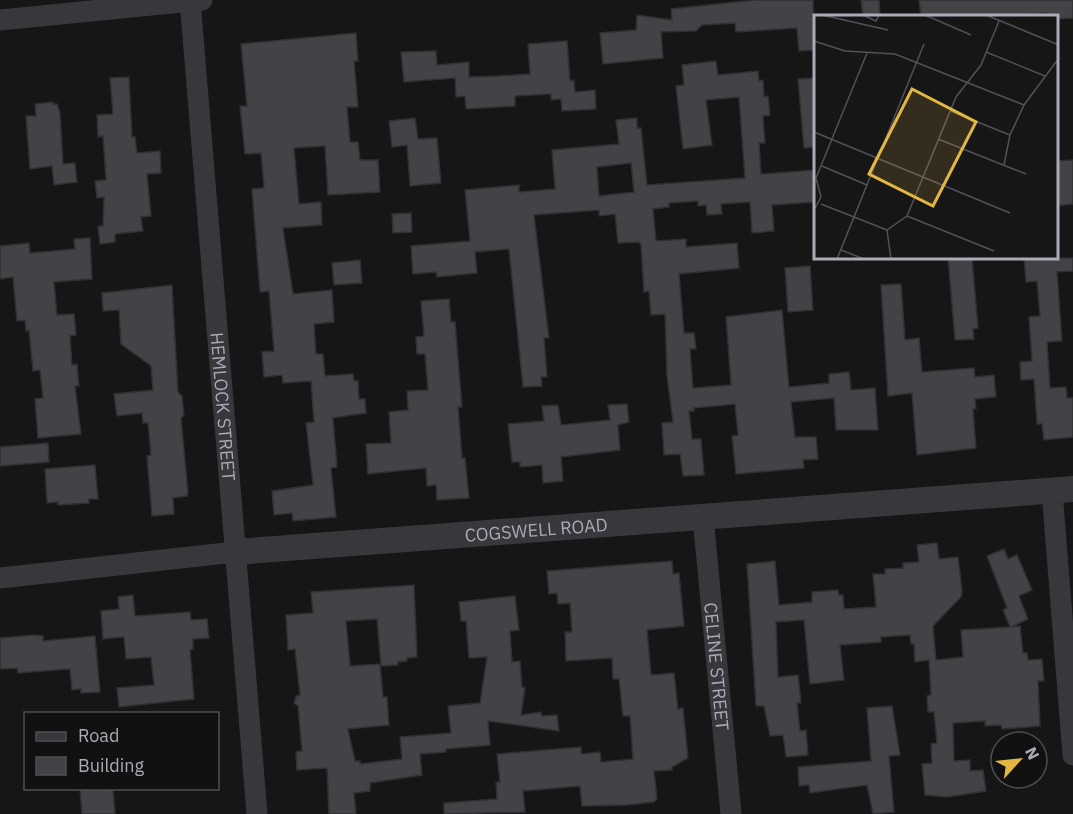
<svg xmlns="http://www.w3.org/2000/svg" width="1073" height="814" font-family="'IBM Plex Sans',sans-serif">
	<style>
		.building { fill: #434347; stroke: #303033; stroke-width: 1.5; fill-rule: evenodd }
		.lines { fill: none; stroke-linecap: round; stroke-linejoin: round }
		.minor { stroke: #37373c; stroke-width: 21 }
		.tertiary { stroke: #37373c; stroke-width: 26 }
		.labels { text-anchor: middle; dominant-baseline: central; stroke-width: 5; stroke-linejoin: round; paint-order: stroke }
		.street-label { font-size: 18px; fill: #a9acb6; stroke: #111112 }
		.inset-road { fill: none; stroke: #515257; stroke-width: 1.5 }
		.view { fill: #e3b842; fill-opacity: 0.15; stroke: #e3b842; stroke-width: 3 }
		.inset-edge { fill: none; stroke: #a9acb6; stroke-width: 3 }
	</style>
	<rect width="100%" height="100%" fill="#161617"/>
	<path class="building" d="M755,0h58l2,50 -16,1 -2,-23 -61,4 -1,-9 -33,2 -6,6 -35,1 2,26 -60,6 -3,-31 36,-3 1,-15 35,5 -1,-11z
		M861,0h18l1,16h-17z
		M919,0h154v18l-17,1v-3h-7l-1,-3 -32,3h-95z
		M356,33l2,28h-4l4,46h-11l3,35h8l2,18h18l2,32 -52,3 -3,-49 -31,2 5,56 22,-2 1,23 -39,3 10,66 39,-4 2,32 -20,2 2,30h7l2,22 28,-2 1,7h4l1,18h6l1,14 -33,5 4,49 -6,1 5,49 -43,4 -1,-8 -18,2 -2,-24 41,-6 -7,-62 8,-1 -3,-41 -28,2 -1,-8 -18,2 -2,-25 12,-1 -5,-60 -9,1 -8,-103 11,-1 1,-3 -3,-32 -16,1 -5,-48h7l-6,-62z
		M567,41l3,40 4,-1 1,12 20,-2 1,19 -34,2 -1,-12 -10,1v-6l-36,2v10l-49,3 -1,-13 -9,1 -1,-19 -51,4 -3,-30 35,-1 1,14 32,-3v15l30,-1 31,-2 -2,-30z
		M716,61l2,14 40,-4 1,10 4,-1 1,17 4,-1 2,19 -7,1 2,27h-6l2,31 54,-4v32l-43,3 2,26 -22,2 -2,-31 -29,2 1,10 -15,1 -1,-10 -8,1v-5l-29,2v4l-16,2 3,32 30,-2v8l51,-4 2,25 -60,6 5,59h10l2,16h-6l3,39 38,-3 -5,-68 56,-7 7,77 40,-4v-9l20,-2 2,18 24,-2 3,42h-42l-2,-32 -43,4 4,35h21l2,22 -15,1 1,8 -68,6 -4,-38 6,-1 -3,-31 -41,4v3h-5l3,28h9l3,36 -21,1 -3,-22 -16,1 -2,-32 11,-1 -6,-46 -2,-62 -14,1 -2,-24 -5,1 -3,-47 -2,-3 -21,1 -3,-29 -16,2v-6l-65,5 15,123h-5l3,39h-6l1,9 -19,1 -14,-138 -34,3 2,21 -40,4 -1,-5 -23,2 -2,-28 59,-5 -5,-51 54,-5v7l36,-3 -3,-39 67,-6 -3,-24 21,-2v10h4l6,57 98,-7 -6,-81 -33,3 6,45 -29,4 -7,-63 8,-1 -2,-20zM631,163l3,29 -35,4 -2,-29z
		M129,77l3,60h3l2,16 23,-2 1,22 -14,1 4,42 -10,1 2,14 -28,3v8l-15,2 -2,-18h5l1,-29 -7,1 -2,-17 11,-1 -3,-44 -5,1 -1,-22 16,-1 -3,-36z
		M815,78v69l-11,1 -6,-69z
		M53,102v2h4l3,9 3,51 12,-1 2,19 -23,3 -2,-19 -22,3 -4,-53h10l-1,-12z
		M415,118l3,21 19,-1 4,45 -31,3 -3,-41 -15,2 -3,-26z
		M1073,160v44l-17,2v-45z
		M411,213l1,19 -19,1 -1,-19z
		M90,238l2,41 -38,3 3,33 17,-1 2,21 -6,1 2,29 5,-1 2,22h-4l6,48 -43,4 -3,-39 8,-1 -3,-28 -7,1 -4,-41 -3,1 -1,-11 -8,1 -4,-44 -13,2v-33l29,-3 1,10 45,-4 -1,-10z
		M948,258h24l6,70 -5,1 1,10 -19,1z
		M1024,258h49v13l-16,1 5,69 -15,1 3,46 16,-1 1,11h6v39l-29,3 -2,-16h-5l-3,-45 -13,1 -1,-18 12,-1 -3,-44 11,-1 -3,-35 -11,1z
		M360,260l2,23 -28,2 -2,-22z
		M810,266l3,44 -25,2 -3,-44z
		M901,284l4,56 14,-2 3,34 52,-4 1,9 19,-2 2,22 -21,2 1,10h-3l3,39 -59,7 -5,-62 -24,3 -7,-111z
		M172,285l6,107 4,4 2,19 -3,3 7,75 -1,3 -14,2 1,16 -22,2 -5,-60 4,-1 -3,-32h-5l-1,-10 -25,3 -3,-22 39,-4 -2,-24 -30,-22 -2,-34 -16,1 -1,-18z
		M449,299l2,23h4l7,85h-4l3,37 1,14h3l4,40 -32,2 -1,-15 -9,1 -1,-18 -58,6 -2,-30 25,-1 -2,-31 19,-2 -1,-19 21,-1 -3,-36h-8l-1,-17 8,-1 -3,-35z
		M627,404l2,18 -11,3 2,25 -59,7 2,24 -20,2 -1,-18 -22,2v-5h-8l-4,-38 36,-3 -2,-15 16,-1 3,20 49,-5 -2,-15z
		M48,443l1,19 -49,4v-19z
		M95,465l3,34h-9v4l-31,2v-3l-11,1 -2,-34z
		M937,543l2,16 19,-2 4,34 -1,6 -28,29 3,34 27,-3 -2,-27 49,-3 -7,-17 4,-2 -20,-52 17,-7 4,10 9,-4 15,35 -13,6 9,23 -17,8 9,-1 3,27h4l1,7 14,-1 2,22h-6l2,45 -38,3 -1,-4 -16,1v-5l-32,2 1,38 16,-1v11l13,-1 3,21 -39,6 -22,-2 -3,-31 10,-1 -1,-19 6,-1 -3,-31h-6l-1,-16 4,-1 -2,-35 -14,2 -1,-18h-3l-1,-9 -29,2v5l-41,3 4,35 -34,4 -6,-64 -28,2 2,55 20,-2 3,28h-4l3,28 6,-1 2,25 -22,2 -3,-22 -13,1 -6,-30h-8l-9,-142 28,-3 4,44 33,-3v-10l26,-2 1,5h4l1,14 32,-2 -3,-33h12v-5l18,-1v-5l16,-1 -2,-17z
		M672,561l1,13 6,-1 5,53 -37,4 4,45 23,-2 4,36 5,-1 5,50 -16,9v3l-18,1 3,28 -3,3 -26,3 -46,1 -2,-20 -57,5 2,21 -81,2v-11l53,-4 -1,-17h4l-3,-28 84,-7v7l19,-2 1,10 32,-3 -3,-43h-7l-4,-37h-6l-1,-21 -46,3 -1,-29h7l-2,-29 -12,1 -1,-11 -8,1 -2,-23z
		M414,585l3,72 -10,1v3l-9,1v3l-17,1 -4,-47 -31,2 4,45 30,-2 3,33h4l2,28 -41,4 7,32h5v3l42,-5 -2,-22 51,-4 -3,-27 32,-3 7,-46 -18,1 -3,-37h-5l-2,-19 56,-6 4,34 -9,1 2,31 8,-1 2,26 3,1 -4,27 20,-3 1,4 15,-1 2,16 -71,-10 2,24 -44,4v3l-26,2 2,21 -52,8v8l-16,2 2,21h-27l-2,-46 -30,2 -1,-18 6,-1 -4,-45 -4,-3 2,-7 4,-1 -5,-46 -7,1 -2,-35 27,-2 -2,-21z
		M133,595l2,21 55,-4 1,8 16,-1 2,19 -16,1v10l-3,1 4,49 -75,8 -2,-19 37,-3 -3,-28 -25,2 -2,-22 -21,2 -2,-28 18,-2 -1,-12z
		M34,635l9,1v5l52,-5 5,56 -19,1v-4l-9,1 -2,-21 -52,4 -1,-5 -17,1v-31z
		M892,706l8,49 -11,1 5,56 -21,2 -6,-29 -57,8 -1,-8 -10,1 -1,-19 73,-6 -4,-53z
		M113,789l2,25h-33l-2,-24z"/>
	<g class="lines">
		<g class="minor">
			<path id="s1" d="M190,0l67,814"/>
			<path d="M0,20l202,-20"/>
			<path d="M1052,491l21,264"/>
			<path id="s2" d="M703,517l28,297"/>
			<path d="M0,578l235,-26"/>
		</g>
		<path class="tertiary" id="s3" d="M235,552l838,-63"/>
	</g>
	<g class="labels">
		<g class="street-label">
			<text stroke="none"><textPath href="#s1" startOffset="408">HEMLOCK STREET</textPath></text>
			<text stroke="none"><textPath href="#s3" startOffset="302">COGSWELL ROAD</textPath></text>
			<text stroke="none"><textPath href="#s2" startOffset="150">CELINE STREET</textPath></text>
		</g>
	</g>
	<g transform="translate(814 15)">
		<rect width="244" height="244" fill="#161617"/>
		<path class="inset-road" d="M8,0l66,15M49,0l13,6 3,-6M111,0l46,20M172,0l73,30M0,26l31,10 50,3 129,51M172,37l59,24M136,96l60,24M0,117l196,81M124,124l88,35M190,150l6,-30 14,-30 35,-47M8,151l45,19M7,189l66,26M0,195l7,-13 -5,-19 51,-125M93,201l87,35M27,235l23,9M23,244l87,-215M77,244l-4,-29 20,-14 49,-119 25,-32 18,-44"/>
		<path class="view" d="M98,74l64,33 -43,84 -64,-32z"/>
		<rect width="244" height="244" class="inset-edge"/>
	</g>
	<rect x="24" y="712" width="195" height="78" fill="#111112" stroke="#4e4f54" stroke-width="1.5"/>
	<rect x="36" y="732" width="30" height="9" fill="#37373c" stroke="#4e4f54" stroke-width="1.5"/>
	<text x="78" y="742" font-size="18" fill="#a9acb6">Road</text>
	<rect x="36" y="757" width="30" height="18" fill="#434347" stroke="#4e4f54" stroke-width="1.5"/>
	<text x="78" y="772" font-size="18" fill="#a9acb6">Building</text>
	<g transform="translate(1019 760) rotate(63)"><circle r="28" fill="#111112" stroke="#4e4f54" stroke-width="1.5"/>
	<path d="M0-4.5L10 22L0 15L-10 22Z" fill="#e3b842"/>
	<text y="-9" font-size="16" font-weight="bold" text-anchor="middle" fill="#a9acb6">N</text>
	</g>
</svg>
